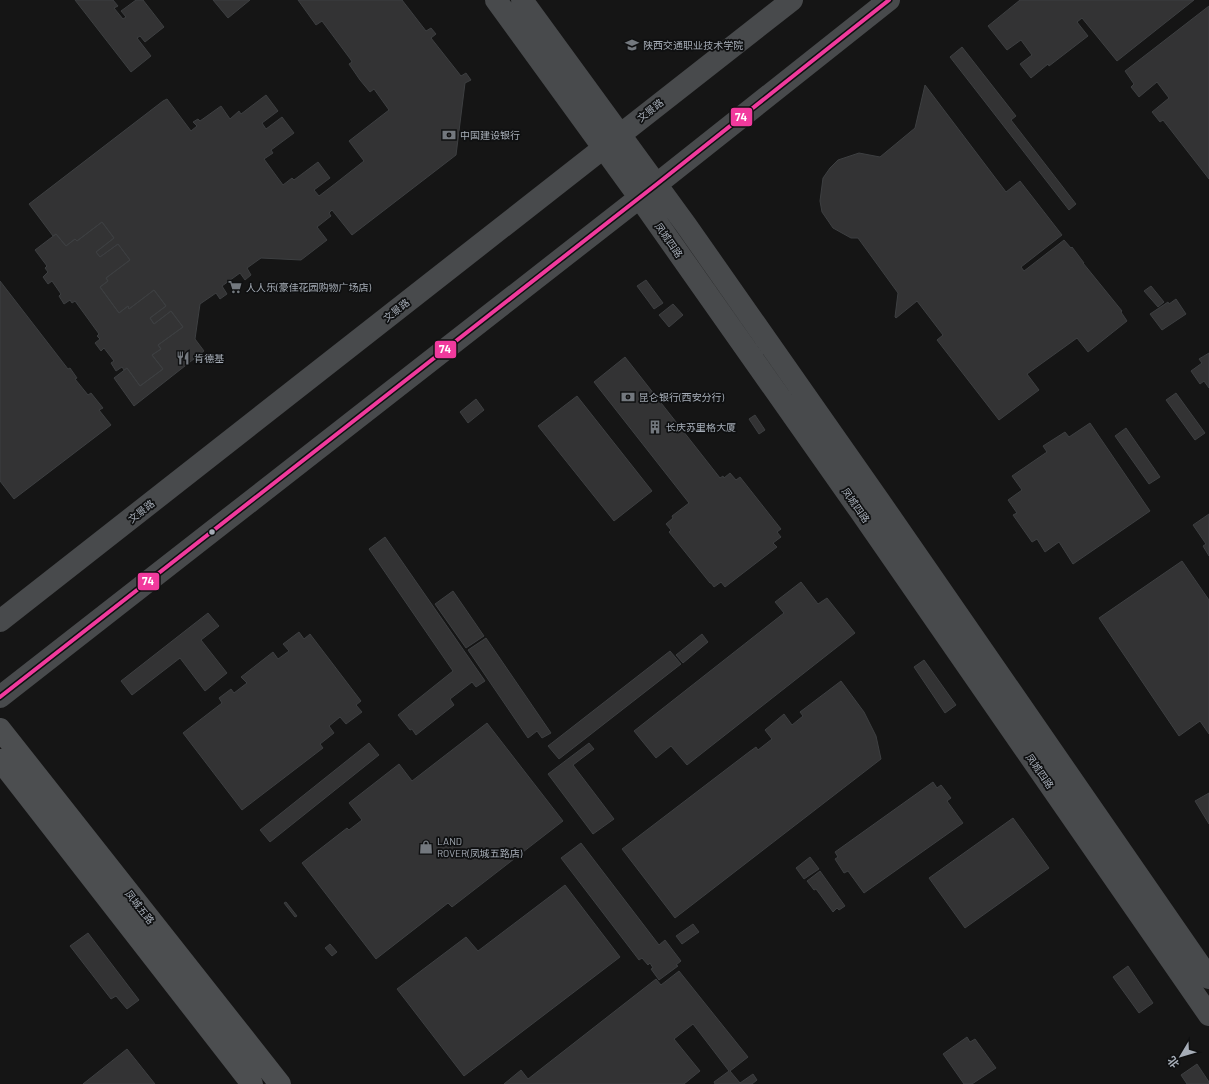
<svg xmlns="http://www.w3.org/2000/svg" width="1209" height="1084" font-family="Barlow,'Noto Sans SC',sans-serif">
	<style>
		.building { fill: #333334; stroke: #3d3f41 }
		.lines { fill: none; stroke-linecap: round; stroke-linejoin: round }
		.secondary { stroke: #484a4c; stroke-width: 22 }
		.primary { stroke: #4c4e50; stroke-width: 22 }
		.bus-1-casing { stroke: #0f1011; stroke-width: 7 }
		.bus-1 { stroke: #f13a9d; stroke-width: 4 }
		.bus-dot { fill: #a6adb7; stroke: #0f1011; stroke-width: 1.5 }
		.labels { text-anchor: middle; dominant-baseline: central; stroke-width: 3.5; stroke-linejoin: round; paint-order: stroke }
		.poi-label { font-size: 10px; fill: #a6adb7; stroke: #0f1011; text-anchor: start }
		.street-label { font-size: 10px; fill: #a6adb7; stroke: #0f1011 }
		.line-badge { stroke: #0f1011; stroke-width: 1.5 }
		.badge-label { font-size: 11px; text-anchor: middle; font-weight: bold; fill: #fff }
	</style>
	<rect width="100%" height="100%" fill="#151515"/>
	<path class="building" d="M75,0h38l5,6 -4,2 9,11 3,-2 -5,-6 15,-11h7l21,27 -19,15 -5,-6 -3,2 14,18 -20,16z
		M213,0h37l-22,18z
		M298,0h104l24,31 5,-3 5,6 -5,4 30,38 5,-3 5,7 -6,3 -9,72 -104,80 -20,-25 -3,3 2,3 -14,11 10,13 -26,20 -40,-2 -14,10 4,7 -6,5 -5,-7 -18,13 5,8 -7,5 -4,-6 -16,11 -5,35 9,12 -70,55 -20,-28 13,-10 13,18 23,-17 -11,-14 9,-6 -3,-4 25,-18 -12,-16 -17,13 -4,-6 16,-12 -12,-16 -25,19 -1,-3 -9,7 -19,-26 8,-6 -2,-3 24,-18 -12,-16 -18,13 -4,-5 18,-14 -12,-16 -25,19 -2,-2 -9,7 -10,-12 -3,2 -24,-32 134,-103 4,-2 24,32 6,-5 -4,-4 5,-3 2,2 21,-15 9,13 9,-8 2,3 25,-19 12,16 -16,12 4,6 16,-12 12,16 -23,17 2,3 -9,6 19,26 9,-7 2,2 24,-18 12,16 -16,12 5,6 17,-13 28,-22 -15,-20 40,-31 -15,-21 -4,3 -10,-12 -11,-16 3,-2 -1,-2 -29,-39 -6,4z
		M1020,0h174l-77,61 -35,-43 -5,4 11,14 -39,30 -1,-2 -17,14 -11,-14 12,-9 -11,-15 -14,10 -19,-24z
		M1209,6v173l-46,-59 -3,2 -8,-10 17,-14 -12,-16 -18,15 -8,-10 3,-3 -9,-13z
		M962,47l54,69 -5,4 65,84 -7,6 -119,-153z
		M925,85l81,107 14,-11 42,54 -41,32 3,4 40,-31 7,8 1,-1 12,16h-1l39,48 -1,1 6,9 -39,31 -11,-14 -50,36 12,16 -40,30 -62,-80 6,-5 -26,-34 -21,17 -1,-1 3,-24 -40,-55h-7l-18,-10 -11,-16 -2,-11 3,-23 7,-10 8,-8 21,-7 21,4 35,-29z
		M102,222l12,16 -18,14 4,5 18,-13 12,16 -24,18 2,3 -8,6 19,26 9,-7 1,3 25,-19 12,16 -16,12 4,6 17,-13 12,16 -25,18 3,4 -9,6 11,14 -23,17 -13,-18 -3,2 -2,-3 -6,4 -5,-8 3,-2 -10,-13 -3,3 -6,-8 5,-4 -3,-3 2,-2 -24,-33 -3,2 -2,-3 -6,4 -5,-8 2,-2 -9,-13 -4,3 -5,-7 5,-5 -3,-4 2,-2 -12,-16 21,-16 10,12 9,-7 2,2z
		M646,280l17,23 -9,6 -17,-23z
		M0,281l68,88 2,-1 7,10 -2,1 13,16 3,-2 12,15 -4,2 12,15 -97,74 -14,-18z
		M1151,286l13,16 -6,5 -14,-16z
		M1176,299l10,15 -24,16 -12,-16 18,-12 1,2z
		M673,304l10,11 -14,12 -10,-12z
		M1209,353v35l-5,-7 -4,3 -9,-13 11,-8 -3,-4z
		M625,357l95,121 3,-2 1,2 6,-5 6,7 4,-3 41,52 -4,3 4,5 -8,6 4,4 -52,40 -4,-5 -7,5 -3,-4h-1l-41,-51 2,-2 -5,-6 7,-6 -1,-2 17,-13 -95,-121z
		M1176,393l29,40 -10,7 -29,-40z
		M577,396l75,95 -38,30 -76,-95z
		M476,399l8,11 -16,13 -8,-11z
		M755,415l10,15 -6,4 -10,-15z
		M1090,423l60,88 -77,53 -14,-22 -14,10 -8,-13 -5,3 -19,-27 4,-2 -9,-13 14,-10 -10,-14 35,-24 -4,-6 22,-14 4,5z
		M1126,428l34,49 -11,7 -34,-48z
		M1209,514v42l-6,-10 3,-2 -13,-19z
		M385,537l100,144 -9,6 -4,-5 -22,17 4,6 -38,30 -4,-6 -2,1 -12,-15 55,-44 -84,-122z
		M1182,561l27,39v134l-9,-13 -21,15 -80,-118z
		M801,582l17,22 9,-6 28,35 -168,132 -16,-19 -15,12 -22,-27 150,-118 -9,-11z
		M453,591l31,45 -18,12 -31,-44z
		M208,613l11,13 -18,14 26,33 -22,18 -25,-33 -48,37 -11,-14z
		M299,632l5,7 6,-5 51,67 -5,4 6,7 -16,12 -6,-7 -11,9 5,7 -14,11 3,4 -81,62 -59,-77 39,-30 -3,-5 12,-9 3,4 13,-10 -6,-6 32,-25 5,7 11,-8 -6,-7z
		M702,634l6,8 -25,21 -7,-8z
		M486,638l65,95 -9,5 -5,-7 -9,7 -60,-88z
		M670,651l11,13 -122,95 -11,-13z
		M924,660l32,45 -11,8 -31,-46z
		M841,681l23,31 12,24 5,23 -206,159 -53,-69 127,-97 7,-5 2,3 14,-11 -7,-9 19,-16 8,11 11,-9 -3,-4z
		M487,723l76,98 -111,86 -4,-4 -72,56 -74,-96 45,-35 2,2 13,-10 -13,-17 50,-39 13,17z
		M369,743l10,12 -109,87 -10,-12z
		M589,743l5,6 -21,16 41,54 -21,15 -45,-60z
		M933,782l4,6 4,-3 10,13 -4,3 16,22 -99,70 -16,-22 -4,2 -9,-14 3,-2 -3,-5z
		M1209,793v31l-14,-23z
		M1013,818l36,50 -84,60 -36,-50z
		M581,843l78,102 6,-5 16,21 -5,4 2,1 -19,14 -8,-11 2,-1 -3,-5 -2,2 -6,-7 -3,2 -78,-102z
		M810,857l9,12 -15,10 -8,-11z
		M820,871l25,35 -6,4 -2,-2 -4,4 -17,-23 -2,1 -7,-9z
		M565,885l55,72 -156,119 -67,-87 69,-52 12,14z
		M286,902l11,14 -2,1 -11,-14z
		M693,924l6,8 -17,12 -6,-8z
		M88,933l51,67 -12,9 -11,-13 -5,3 -41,-53z
		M330,944l7,8 -5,4 -7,-8z
		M1128,966l25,37 -14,10 -26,-36z
		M679,971l69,86 -18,14 10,12 13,-9 4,6 -5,4h-37l-1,-2 15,-11 -36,-47 -19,15 26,32 -16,13h-180l17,-14 7,9 128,-100 5,6z
		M967,1037l3,5 5,-3 21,29 -24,16h-8l-21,-30z
		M127,1049l28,35h-72z
		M1197,1064l12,18v2h-22l-6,-9z"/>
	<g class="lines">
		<path class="secondary" d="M496,0l143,197 221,314 349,504
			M522,0l164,225 192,274 331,479
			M0,621l792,-621
			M0,697l657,-513 232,-184"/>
		<path class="primary" d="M0,729l280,355
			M0,760l252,324"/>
		<g class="bus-1-casing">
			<path id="bus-1" d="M0,697l657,-513 232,-184"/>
		</g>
		<use href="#bus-1" class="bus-1"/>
	</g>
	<defs>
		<g id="university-bare" transform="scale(1.08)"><path d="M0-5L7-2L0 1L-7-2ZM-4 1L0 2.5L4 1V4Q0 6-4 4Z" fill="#73787e" stroke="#0f1011" stroke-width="2.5" paint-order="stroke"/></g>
		<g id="bank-bare" transform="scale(1.08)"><path d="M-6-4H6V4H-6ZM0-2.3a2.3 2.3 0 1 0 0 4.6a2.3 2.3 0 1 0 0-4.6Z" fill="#73787e" stroke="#0f1011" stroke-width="2.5" paint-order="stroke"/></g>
		<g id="supermarket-bare" transform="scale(1.08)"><path d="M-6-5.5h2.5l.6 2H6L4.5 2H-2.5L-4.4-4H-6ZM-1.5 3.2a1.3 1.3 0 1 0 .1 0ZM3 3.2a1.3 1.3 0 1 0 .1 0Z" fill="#73787e" stroke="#0f1011" stroke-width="2.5" paint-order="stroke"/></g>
		<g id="restaurant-bare" transform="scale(1.08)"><path d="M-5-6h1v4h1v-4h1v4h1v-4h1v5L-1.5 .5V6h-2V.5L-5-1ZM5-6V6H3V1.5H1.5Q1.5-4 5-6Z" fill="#73787e" stroke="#0f1011" stroke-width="2.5" paint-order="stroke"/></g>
		<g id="building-bare" transform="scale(1.08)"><path d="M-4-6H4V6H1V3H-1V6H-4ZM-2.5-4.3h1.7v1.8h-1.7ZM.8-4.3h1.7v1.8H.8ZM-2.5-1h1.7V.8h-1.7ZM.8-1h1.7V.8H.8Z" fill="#73787e" stroke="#0f1011" stroke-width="2.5" paint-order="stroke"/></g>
		<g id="shop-bare" transform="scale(1.08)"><path d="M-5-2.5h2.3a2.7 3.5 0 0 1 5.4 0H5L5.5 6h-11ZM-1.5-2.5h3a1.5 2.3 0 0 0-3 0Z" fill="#73787e" stroke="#0f1011" stroke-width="2.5" paint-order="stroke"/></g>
	</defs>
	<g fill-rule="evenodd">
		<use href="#university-bare" x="632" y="45"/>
		<use href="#bank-bare" x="449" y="135"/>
		<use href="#supermarket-bare" x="235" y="287"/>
		<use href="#restaurant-bare" x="183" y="358"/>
		<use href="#bank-bare" x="628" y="397"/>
		<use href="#building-bare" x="655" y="427"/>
		<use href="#shop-bare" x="426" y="847"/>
	</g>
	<circle class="bus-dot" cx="212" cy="532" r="3.5"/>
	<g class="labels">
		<g class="poi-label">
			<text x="643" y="45">陕西交通职业技术学院</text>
			<text x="460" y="135">中国建设银行</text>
			<text x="246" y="287">人人乐(豪佳花园购物广场店)</text>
			<text x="194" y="358">肯德基</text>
			<text x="639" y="397">昆仑银行(西安分行)</text>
			<text x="666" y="427">长庆苏里格大厦</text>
			<text x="437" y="841">LAND<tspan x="437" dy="12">ROVER(凤城五路店)</tspan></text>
		</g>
		<g class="street-label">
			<text transform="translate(650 110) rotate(-38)">文景路</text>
			<text transform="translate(669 240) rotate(55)">凤城四路</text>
			<text transform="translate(396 310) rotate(-38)">文景路</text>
			<text transform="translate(856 505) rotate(55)">凤城四路</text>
			<text transform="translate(141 511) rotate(-38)">文景路</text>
			<text transform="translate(1040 771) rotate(55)">凤城四路</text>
			<text transform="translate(140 907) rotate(52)">凤城五路</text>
		</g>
	</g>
	<g class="line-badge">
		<rect x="730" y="107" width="23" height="20" rx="4" fill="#f13a9d"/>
		<rect x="434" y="340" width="23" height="19" rx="4" fill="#f13a9d"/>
		<rect x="137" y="572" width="23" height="19" rx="4" fill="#f13a9d"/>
	</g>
	<g class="badge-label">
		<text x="741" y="121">74</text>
		<text x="445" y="353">74</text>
		<text x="148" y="585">74</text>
	</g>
	<g transform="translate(1181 1056) rotate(232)" stroke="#0f1011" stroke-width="3" paint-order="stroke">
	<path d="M0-3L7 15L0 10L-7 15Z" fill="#a6adb7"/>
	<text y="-6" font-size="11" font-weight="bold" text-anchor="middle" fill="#a6adb7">北</text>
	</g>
</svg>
